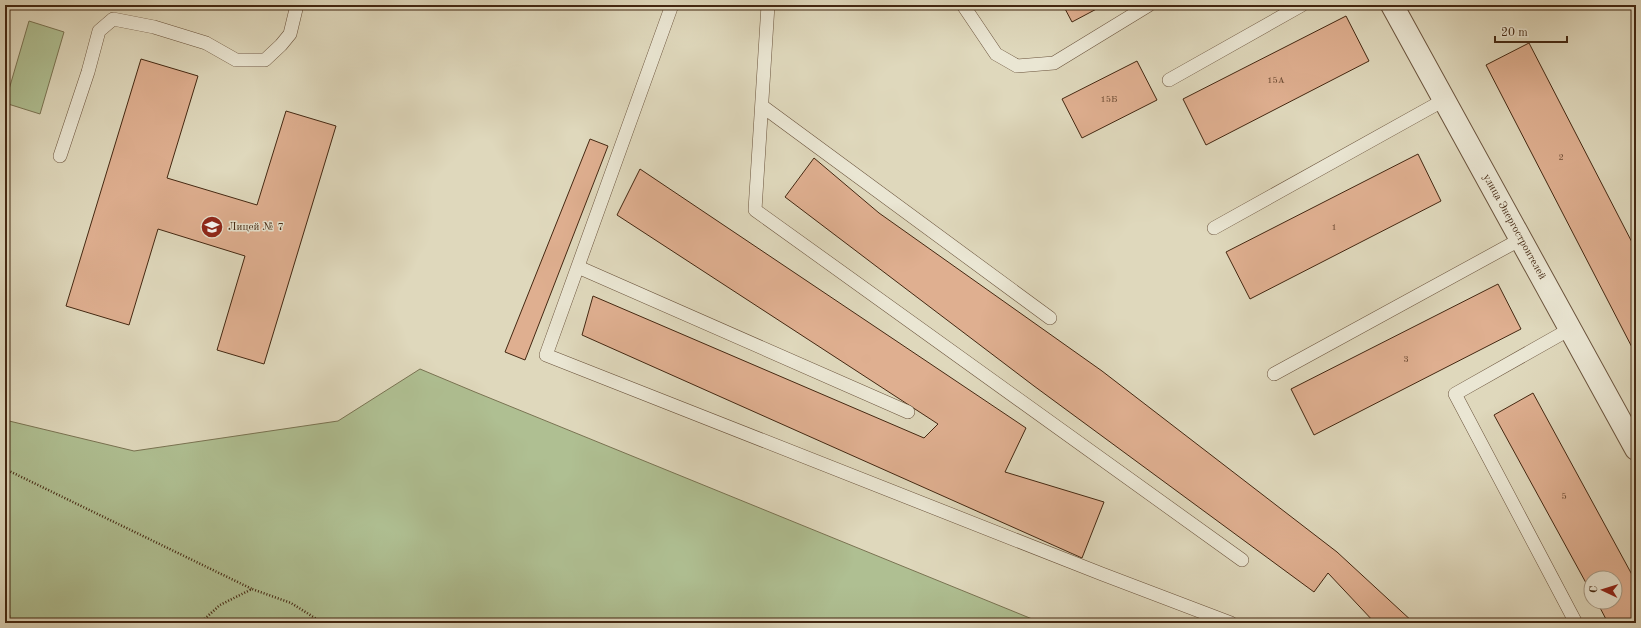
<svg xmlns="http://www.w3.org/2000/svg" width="1641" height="628" font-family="'Old Standard TT',serif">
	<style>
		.green { fill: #afbf92; stroke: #797352 }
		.building { fill: #dfaf90; stroke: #432711 }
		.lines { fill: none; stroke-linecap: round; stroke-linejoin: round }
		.service-casing { stroke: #6a533c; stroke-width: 14 }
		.minor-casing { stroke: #6a533c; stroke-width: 24 }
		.path { stroke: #432711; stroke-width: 2.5; stroke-dasharray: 1 2; stroke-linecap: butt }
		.service { stroke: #eae6d3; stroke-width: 13 }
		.minor { stroke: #eae6d3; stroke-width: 22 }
		.labels { text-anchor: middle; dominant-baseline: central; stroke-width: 3; stroke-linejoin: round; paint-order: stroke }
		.number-label { font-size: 9px; fill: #6a4931 }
		.poi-label { font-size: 11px; fill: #432711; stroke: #eae6d3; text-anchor: start }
		.street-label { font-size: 11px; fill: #432711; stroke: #eae6d3 }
	</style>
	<rect width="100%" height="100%" fill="#dfd8bc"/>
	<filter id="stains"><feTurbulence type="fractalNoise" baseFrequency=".005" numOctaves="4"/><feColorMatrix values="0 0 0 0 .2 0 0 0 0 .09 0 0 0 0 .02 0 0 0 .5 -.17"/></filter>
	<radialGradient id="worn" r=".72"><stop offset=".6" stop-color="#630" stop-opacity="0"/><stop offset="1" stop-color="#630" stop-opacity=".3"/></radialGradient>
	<path class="green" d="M29,21l35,11 -24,82 -35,-11z
		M420,369l55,23 567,231h-1037v-203l129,31 204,-30z"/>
	<path class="building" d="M1063,5h41l-32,17z
		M1346,16l23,45 -163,84 -23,-46z
		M1529,43l107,207v105l-150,-290z
		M141,59l57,17 -31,102 90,27 29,-94 50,15 -72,238 -47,-14 28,-94 -87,-27 -29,96 -63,-19z
		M1137,61l20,39 -75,38 -20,-39z
		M590,139l18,7 -83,214 -20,-8z
		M1418,154l23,47 -191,98 -24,-47z
		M814,158l65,55 223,158 235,181 77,71h-39l-47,-50 -14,19 -280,-206 -249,-189z
		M640,169l386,259 -21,44 99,30 -22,56 -500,-223 11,-39 331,142 14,-14 -321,-209z
		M1498,284l23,45 -207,106 -23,-46z
		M1533,393l103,189v41h-28l-11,-21h18v-24h-24v14l-97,-177z"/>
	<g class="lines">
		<g class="service-casing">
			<path id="service" d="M672,5l-126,350 556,219 129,49
				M768,5l-13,205 487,350
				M963,5l33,49 21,12 37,-3 95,-58
				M1169,80l133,-75
				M762,106l288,212
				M60,156l28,-84 11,-41 14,-12 41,8 52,16 30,17h29l16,-15 9,-11 7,-29
				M1214,228l230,-128
				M578,267l330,145
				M1570,329l-115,65 121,229
				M1274,374l247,-135"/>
		</g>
		<g class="minor-casing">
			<path id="minor" d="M1392,5l244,444"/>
		</g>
		<path class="path" d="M5,469l247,120
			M5,583l5,40
			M200,623l20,-18 32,-16 39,14 32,20"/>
		<use href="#service" class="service"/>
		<use href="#minor" class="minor"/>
	</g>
	<defs>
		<g id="school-disc" transform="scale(1.15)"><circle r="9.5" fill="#8f2418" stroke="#eae6d3"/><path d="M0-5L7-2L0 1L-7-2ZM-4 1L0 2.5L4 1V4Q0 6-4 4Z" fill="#fff"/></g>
	</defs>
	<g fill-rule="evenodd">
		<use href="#school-disc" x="212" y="227"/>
	</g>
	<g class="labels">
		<g class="number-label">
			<text x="1276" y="80">15А</text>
			<text x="1109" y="99">15Б</text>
			<text x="1561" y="157">2</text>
			<text x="1334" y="227">1</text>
			<text x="1406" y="359">3</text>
			<text x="1564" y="496">5</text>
		</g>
		<g class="poi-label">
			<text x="228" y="227">Лицей № 7</text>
		</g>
		<g class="street-label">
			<text transform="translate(1514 227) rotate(61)">улица Энергостроителей</text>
		</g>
	</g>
	<rect width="1641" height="628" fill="none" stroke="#dfd8bc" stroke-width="20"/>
	<rect x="6" y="6" width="1629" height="616" fill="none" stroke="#432711" stroke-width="2"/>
	<rect x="10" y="10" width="1621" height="608" fill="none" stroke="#432711"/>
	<g transform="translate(1603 590) rotate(274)"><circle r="19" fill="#eae6d3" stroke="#a79a85"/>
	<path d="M0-3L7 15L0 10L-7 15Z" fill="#8f2418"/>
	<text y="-6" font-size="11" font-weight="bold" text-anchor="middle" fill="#432711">С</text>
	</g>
	<path d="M1495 36v6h72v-6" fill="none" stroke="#432711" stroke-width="2"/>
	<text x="1501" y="36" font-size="12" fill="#432711" stroke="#eae6d3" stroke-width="3" paint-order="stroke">20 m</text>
	<rect width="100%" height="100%" filter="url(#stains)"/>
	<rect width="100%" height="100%" fill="url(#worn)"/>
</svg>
